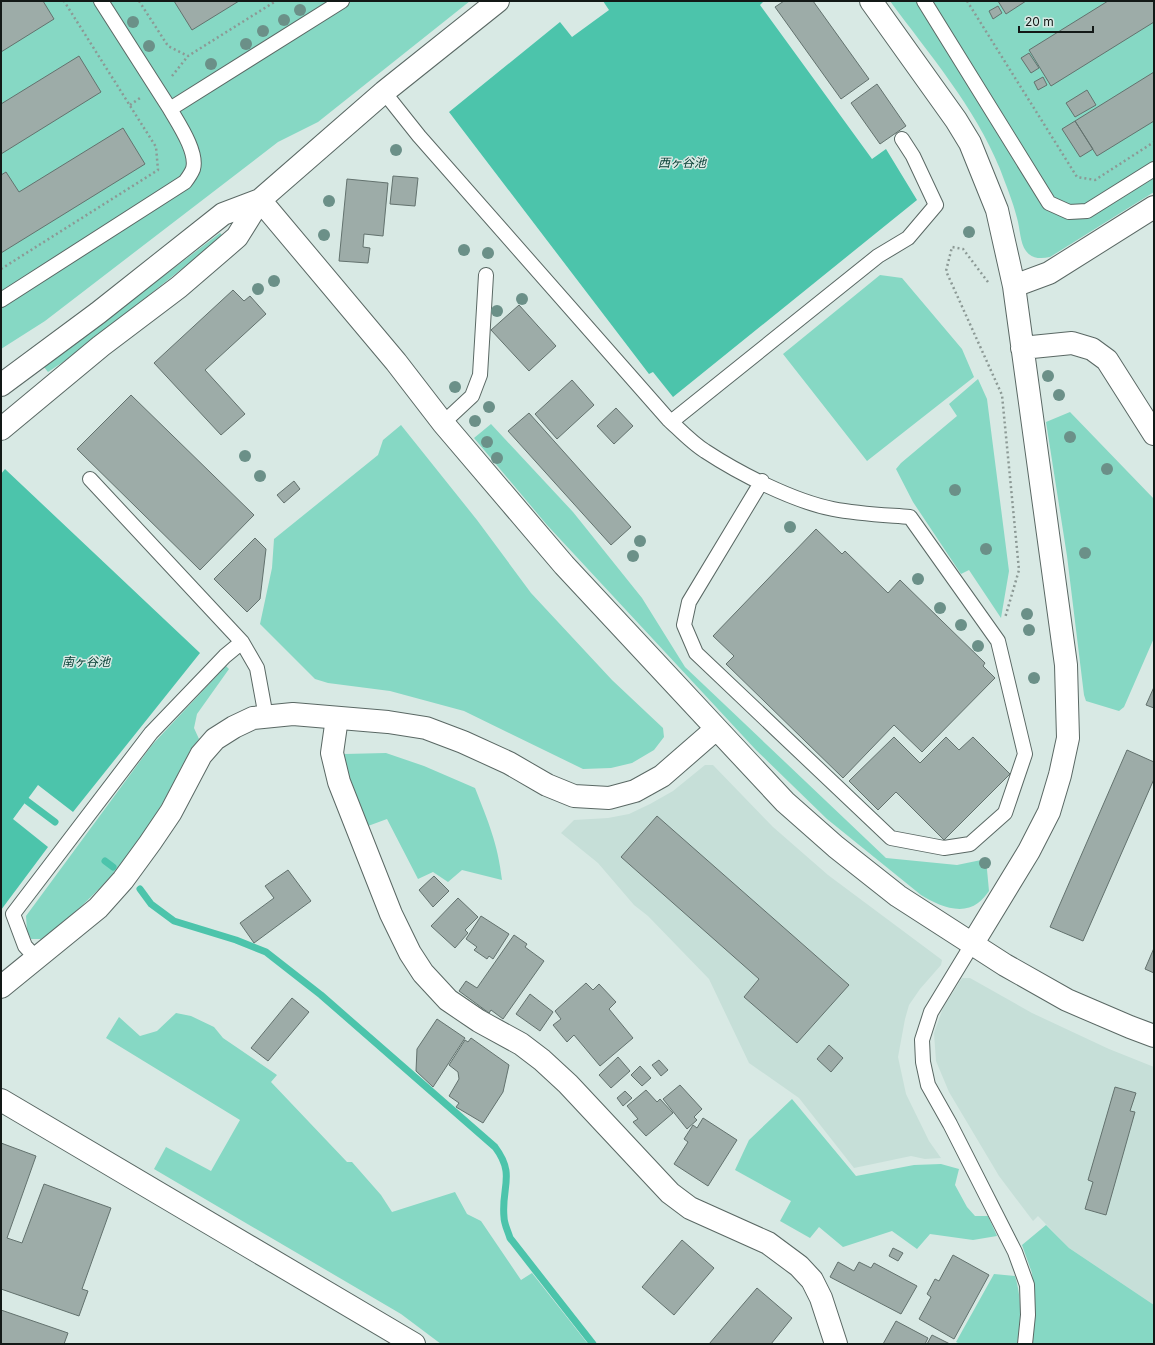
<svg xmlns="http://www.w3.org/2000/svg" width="1155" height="1345" font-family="Inter,'Noto Sans JP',sans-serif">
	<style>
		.built { fill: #c6dfd8 }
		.green { fill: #86d8c4 }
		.water { fill: #4cc4ab }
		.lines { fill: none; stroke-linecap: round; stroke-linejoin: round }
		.stream { stroke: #4cc4ab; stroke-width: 7 }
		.building { fill: #9daca8; stroke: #63726e }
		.service-casing { stroke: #5a6864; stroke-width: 16 }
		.minor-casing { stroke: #5a6864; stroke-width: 24 }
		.tertiary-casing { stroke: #5a6864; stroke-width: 24 }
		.path { stroke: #8c9995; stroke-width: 2.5; stroke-dasharray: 2 3; stroke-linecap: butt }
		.service { stroke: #fff; stroke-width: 14 }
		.minor { stroke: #fff; stroke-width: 22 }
		.tertiary { stroke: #fff; stroke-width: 22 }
		.tree { fill: #6b9088 }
		.labels { text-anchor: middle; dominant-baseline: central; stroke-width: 3; stroke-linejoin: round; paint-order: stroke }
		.water-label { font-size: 12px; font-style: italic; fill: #094036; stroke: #d8e9e4 }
	</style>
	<rect width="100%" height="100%" fill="#d8e9e4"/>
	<path class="built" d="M705,765h8l60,62 55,48 114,85 -1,5 -21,24 -11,16 -4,14 -7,38 8,37 23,47 12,17 -16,1 -14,-3 -57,12 -55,-70 -50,-35 -40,-84 -61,-63 -14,-11 -36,-42 -37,-30 13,-13 34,-2 21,-4 21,-10 23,-13z
		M962,978h8l62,35 77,36 45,18v238l-85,-57 -31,-32 -5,5 -34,-45 -50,-84 -13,-31 -2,-28 9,-25z"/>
	<path class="green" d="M1,1h469l-152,121 -40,20 -233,179 -44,28z
		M890,1h264v191l-104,65c-9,2 -18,2 -24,-6 -6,-8 -6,-23 -9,-33 -4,-16 -11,-33 -17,-49 -25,-62 -71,-115 -110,-168z
		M220,233l3,3 -148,118 -27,18 -4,-5z
		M880,275l22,3 60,71 12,28 -107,84 -84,-107z
		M978,379l9,20 22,172 -8,47 -32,-48 -8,4 -48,-72 -17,-33 5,-6 56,-47 -8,-12z
		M1070,412l84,87v139l-30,69 -5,4 -33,-10 -2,-6 -17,-139 -21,-134z
		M491,424l82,88 69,86 43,69 201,191 71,7 29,-6 3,32c-3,4 -7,9 -11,12 -17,13 -41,2 -57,-8l-94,-76 -71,-69 -209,-225 -73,-87z
		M401,425l76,95 54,73 81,87 51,48 1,9 -10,13 -22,13 -21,5 -28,1 -119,-58 -74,-20 -62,-8 -13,-4 -55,-55 12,-56 2,-29 104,-84 5,-15z
		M226,666l3,3 -32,45 -3,14 5,11 -8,10c-13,24 -24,48 -38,70 -29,47 -67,88 -112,120h-10l-4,-8 -1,-15 126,-171z
		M386,753l38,13 51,22c13,33 23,56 27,92l-40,-10 -14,12 -15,-10 -15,7 -31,-60 -19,7 -23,-61 -1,-11z
		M176,1013l15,3 23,11 9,11 54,37 -6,7 76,80h5l29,33 11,17 63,-20 12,22 14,7 40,59 11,-7 56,71h-147l-40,-30 -247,-145 12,-22 45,24 29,-51 -134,-82 13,-21 21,19 17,-5z
		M792,1099l64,77 58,-11 27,-1 18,5 -4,16 12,22 8,9h13l9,20 -24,4 -43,-6 -13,15 -25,-18 -49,16 -24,-20 -9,11 -30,-17 11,-20 -56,-31 14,-30z
		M1046,1225l23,23 85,57v39h-121l1,-50 -2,-21 -10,-28z
		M994,1274l21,2c7,23 6,44 2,68h-57l-4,-2z"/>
	<path class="water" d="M603,1h161l-4,4 112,154 14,-10 31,51 -244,197 -20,-25 -4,2 -200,-262 111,-90 12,15 37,-27z
		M5,469l195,184 -127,159 -35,-27 -25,34 35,28 -47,63v-436z"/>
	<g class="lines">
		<path class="stream" d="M27,801l28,21
			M105,861l8,6
			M140,889l11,15 23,17 62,19 30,12 55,43 174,152c21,28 6,40 9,70 0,7 4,14 6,21l83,106"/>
	</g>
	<path class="building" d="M3,1h40l11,18 -53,33v-50z
		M174,1h65l-47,29z
		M784,1h29l56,78 -28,20 -66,-92z
		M998,1h28l-20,13z
		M1108,1h46v21l-103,64 -22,-36z
		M998,6l4,7 -9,6 -4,-8z
		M1029,53l10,15 -8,5 -10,-15z
		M79,56l22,36 -100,62v-50z
		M1154,72v49l-57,35 -22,-35z
		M1043,77l4,8 -9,5 -4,-8z
		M877,84l29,42 -26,18 -29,-41z
		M1087,90l9,15 -21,12 -9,-14z
		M1075,121l18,28 -13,8 -18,-28z
		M123,128l22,36 -144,89v-78l5,-3 13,20z
		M393,176l25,2 -3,28 -25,-2z
		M347,179l41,4 -5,53 -19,-2 -1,13 7,1 -2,15 -29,-2z
		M233,290l11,11 6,-5 16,18 -61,56 40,44 -24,21 -67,-72z
		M519,305l37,41 -27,25 -38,-41z
		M572,380l22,25 -37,34 -22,-25z
		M131,395l123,120 -54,55 -123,-121z
		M616,408l17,18 -19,18 -17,-18z
		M529,413l102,114 -20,18 -103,-114z
		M294,481l6,8 -16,14 -7,-8z
		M816,529l26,25 3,-3 43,42 12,-13 85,83 -2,3 12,12 -73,74 -28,-27 -51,53 -117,-114 8,-8 -21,-20z
		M255,538l11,11 -6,50 -13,13 -33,-33z
		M1154,687v21l-8,-3z
		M894,737l26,26 26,-26 13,13 14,-13 37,37 -66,66 -48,-48 -18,18 -29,-29z
		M1127,750l27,12v17l-71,162 -33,-14z
		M657,816l192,169 -52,58 -53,-46 15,-18 -138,-122z
		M288,870l23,31 -57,42 -14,-20 34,-25 -9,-12z
		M434,876l15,15 -16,16 -14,-17z
		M458,898l20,19 -13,13 3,3 -13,15 -24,-22z
		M481,916l28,18 -16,25 -4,-3 -2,3 -13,-9 3,-3 -11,-8z
		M514,935l13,9 -2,3 19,14 -41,58 -12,-9 -2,3 -30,-22 7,-10 11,7z
		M1154,948v25l-9,-4z
		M586,983l7,7 6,-6 17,18 -7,7 24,29 -33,28 -26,-31 -7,7 -14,-17 8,-6 -6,-8z
		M530,994l23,18 -13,19 -24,-17z
		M292,998l17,14 -41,49 -17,-13z
		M437,1019l28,19 -32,49 -17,-16 1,-22z
		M471,1038l38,27 -6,27 -20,31 -27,-16 3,-4 -10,-7 10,-17 -1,-7 -9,-7 16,-25 3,2z
		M829,1045l14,13 -12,14 -14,-13z
		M618,1057l12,14 -19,17 -12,-13z
		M659,1060l9,10 -7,6 -9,-11z
		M640,1066l11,12 -9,8 -11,-11z
		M680,1085l22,24 -8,8 3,3 -10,9 -24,-30z
		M1115,1087l21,6 -6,18 5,1 -29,103 -21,-6 8,-27 -5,-2z
		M646,1090l11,12 3,-3 13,14 -27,23 -13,-14 5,-3 -11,-13z
		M625,1091l7,7 -9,8 -6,-8z
		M703,1118l34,22 -29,46 -34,-22 14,-22 -4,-3 9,-14 4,3z
		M1,1143l35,13 -29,82 15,5 22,-59 67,24 -29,81 6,2 -9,25 -78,-27z
		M682,1240l32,28 -40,47 -32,-28z
		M893,1248l10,5 -5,8 -9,-5z
		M953,1255l36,20 -35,64 -35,-20 12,-22 -4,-3 8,-15 4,2z
		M838,1262l16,9 5,-9 12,6 3,-5 43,23 -16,28 -71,-37z
		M757,1288l35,30 -21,26h-62z
		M1,1310l67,23 -4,11h-63z
		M896,1321l32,17 -3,6h-42z
		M932,1335l18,9h-23z"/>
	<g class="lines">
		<g class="service-casing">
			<path id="service" d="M101,1l69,108 172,-108
				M924,1l125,202 20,9 18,-1 67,-42
				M384,92l35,44 249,283c12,11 24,24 37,32 35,23 88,50 128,58 25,5 52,6 77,8l88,124 27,113 -20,59 -35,31 -26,4 -53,-10 -195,-185 -12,-28 5,-23 73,-121
				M1,300l184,-118c3,-4 6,-8 8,-13 5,-17 -15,-46 -23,-60
				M671,422l207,-166 30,-18 28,-33 -23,-49 -11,-17
				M443,423l29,-27 8,-21 6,-100
				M90,479l152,163 15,26 9,49
				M973,943l-42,69 -9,28 1,22 5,23 22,39 65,128 12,33 1,30 -3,29
				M36,958l-11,-12 -12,-32 138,-181 74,-77 17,-14"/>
		</g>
		<g class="minor-casing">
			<path id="minor" d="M337,718l-5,35 7,29 52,132 19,39 13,20 25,27 31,21 42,23 21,16 26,24 102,109 20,15 78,35 31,23 13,14 9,18 15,46"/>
		</g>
		<g class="tertiary-casing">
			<path id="tertiary" d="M871,1l85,119 14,23 27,67 17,76 52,379 2,73 -8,37 -11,37 -20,39 -56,92
				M260,200l136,162 47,61 121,142 221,237 51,45 62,49 107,69 62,35 63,27 24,9
				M1014,286l35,-13 105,-66
				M1022,348l50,-5 20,6 15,11 47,74
				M1,385l97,-72 125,-99 37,-14
				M1,429l100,-83 78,-59 58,-50 23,-37 124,-108 114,-91
				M1,987l97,-79 25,-28 27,-37 21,-31 30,-57 14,-16 19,-12 19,-9 40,-4 95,8 38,6 37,14 46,21 38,22 27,11 35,2 26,-7 27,-15 54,-47
				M1,1100l413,244"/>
		</g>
		<path class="path" d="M139,1l29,45 20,10 88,-55
			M967,1l110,176 18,3 59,-38
			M172,76l16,-20
			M130,105l10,-7
			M1,269l157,-99 -2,-23 -92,-146
			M988,282l-25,-33 -11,-2 -6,24 56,124 17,175 -14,48"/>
		<use href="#service" class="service"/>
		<use href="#minor" class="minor"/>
		<use href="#tertiary" class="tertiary"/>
	</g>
	<g class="tree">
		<circle cx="300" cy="10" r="6"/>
		<circle cx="284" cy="20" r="6"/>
		<circle cx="133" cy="22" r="6"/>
		<circle cx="263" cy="31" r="6"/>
		<circle cx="246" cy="44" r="6"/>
		<circle cx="149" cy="46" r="6"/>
		<circle cx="211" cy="64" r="6"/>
		<circle cx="396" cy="150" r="6"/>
		<circle cx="329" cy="201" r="6"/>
		<circle cx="969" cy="232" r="6"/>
		<circle cx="324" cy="235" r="6"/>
		<circle cx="464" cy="250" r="6"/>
		<circle cx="488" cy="253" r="6"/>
		<circle cx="274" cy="281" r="6"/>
		<circle cx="258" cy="289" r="6"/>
		<circle cx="522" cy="299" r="6"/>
		<circle cx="497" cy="311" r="6"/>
		<circle cx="1048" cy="376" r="6"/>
		<circle cx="455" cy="387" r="6"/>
		<circle cx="1059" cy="395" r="6"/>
		<circle cx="489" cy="407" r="6"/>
		<circle cx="475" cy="421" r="6"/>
		<circle cx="1070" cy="437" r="6"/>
		<circle cx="487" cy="442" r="6"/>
		<circle cx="245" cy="456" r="6"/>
		<circle cx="497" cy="458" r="6"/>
		<circle cx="1107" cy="469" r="6"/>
		<circle cx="260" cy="476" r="6"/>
		<circle cx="955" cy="490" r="6"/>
		<circle cx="790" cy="527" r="6"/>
		<circle cx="640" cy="541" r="6"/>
		<circle cx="986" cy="549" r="6"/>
		<circle cx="1085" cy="553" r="6"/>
		<circle cx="633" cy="556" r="6"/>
		<circle cx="918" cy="579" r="6"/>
		<circle cx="940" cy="608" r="6"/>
		<circle cx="1027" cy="614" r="6"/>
		<circle cx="961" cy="625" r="6"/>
		<circle cx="1029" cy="630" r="6"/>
		<circle cx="978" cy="646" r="6"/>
		<circle cx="1034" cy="678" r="6"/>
		<circle cx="985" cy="863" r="6"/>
	</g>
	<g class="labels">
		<g class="water-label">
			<text x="682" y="162">西ヶ谷池</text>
			<text x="86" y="661">南ヶ谷池</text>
		</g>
	</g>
	<rect width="1155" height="1345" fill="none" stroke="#131917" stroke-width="4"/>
	<path d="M1019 26v6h74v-6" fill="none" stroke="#131917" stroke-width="2"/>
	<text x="1025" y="26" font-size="12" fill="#131917" stroke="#d8e9e4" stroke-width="3" paint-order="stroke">20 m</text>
</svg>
